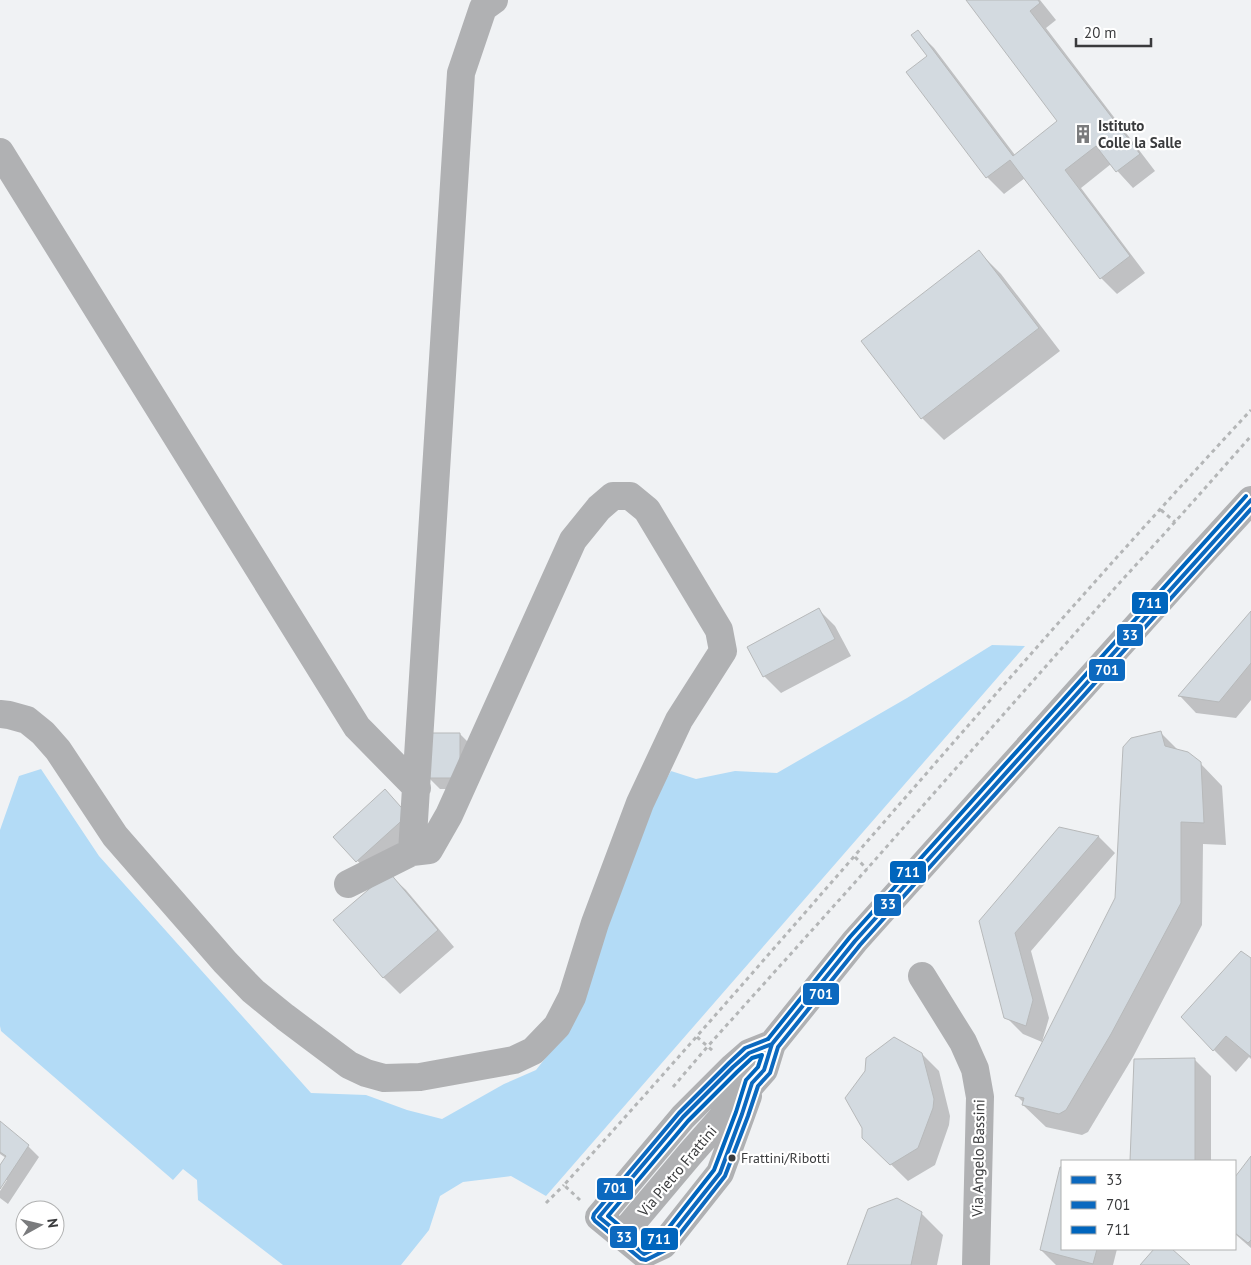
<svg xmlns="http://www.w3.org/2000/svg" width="1251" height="1265" font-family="'PT Sans',sans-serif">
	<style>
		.green { fill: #b3dbf6 }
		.shadow { fill: #0003 }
		.building { fill: #d3dae0; stroke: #b7b9ba }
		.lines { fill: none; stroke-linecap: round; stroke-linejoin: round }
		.path { stroke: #b4b6b7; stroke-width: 3; stroke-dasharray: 4 4; stroke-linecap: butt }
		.minor { stroke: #b0b1b3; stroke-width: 28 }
		.bus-1-casing { stroke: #fff; stroke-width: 8 }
		.bus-2-casing { stroke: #fff; stroke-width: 8 }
		.bus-3-casing { stroke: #fff; stroke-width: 8 }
		.bus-1 { stroke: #0c69bf; stroke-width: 4 }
		.bus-2 { stroke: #0c69bf; stroke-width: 4 }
		.bus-3 { stroke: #0065bd; stroke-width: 4 }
		.bus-dot { fill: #3a3b3d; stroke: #fff; stroke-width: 2 }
		.labels { text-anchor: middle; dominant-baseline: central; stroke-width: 4.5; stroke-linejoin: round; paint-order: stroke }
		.bus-label { font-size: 14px; fill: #3a3b3d; stroke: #fff; text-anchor: start }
		.poi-label { font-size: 15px; font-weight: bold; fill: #3a3b3d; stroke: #fff; text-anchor: start }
		.street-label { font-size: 15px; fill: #3a3b3d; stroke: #fff }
		.line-badge { stroke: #fff; stroke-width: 2 }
		.badge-label { font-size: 14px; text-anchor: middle; font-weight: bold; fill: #fff }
	</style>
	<rect width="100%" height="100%" fill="#f0f2f4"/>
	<path class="green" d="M992,645l33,1 -479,550 -35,-20 -48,6 -23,14 -11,34 -28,35h-118l-85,-65 -1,-20 -14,-11 -10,11 -172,-149 -1,-5v-196l19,-54 22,-7 58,87 212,237 55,2 41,15 35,9 62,-35 32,-14 33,-42 73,-208 29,-49 25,8 39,-8 42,2 130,-75z"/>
	<path class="shadow" d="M967,0h73l16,20 -10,8 109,143 -22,17 -22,-24 -30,24 64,85 -28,21 -16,-16 -76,-100 -21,16 -17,-17 -79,-105 21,-16 -11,-24 16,16 81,107 44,-33z
		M979,252l22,22 59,77 -116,89 -22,-22z
		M818,609l17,17 16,30 -70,37 -17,-17z
		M1251,613v87l-15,18 -40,-5 -16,-17z
		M1160,732l19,19 21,12 22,23 4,59 -23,-1 -1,81 -69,132 -45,75 -6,3 -36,-8 -23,-22 1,-2 -7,-7 99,-198z
		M460,734l11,11v44h-31l-11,-11z
		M385,791l33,35 -50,46 -33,-35z
		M1059,829l40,8 16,16 -84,98 18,67 -7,24 -19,-8 -17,-17 -26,-96z
		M389,874l17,16 48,57 -54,47 -17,-17z
		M1251,960v99l-2,-2 -13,15 -22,-22z
		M922,1054l17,17 11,45 -1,9 -14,40 -27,16 -45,-44 4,-66z
		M1194,1059l17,17v85h-79l4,-101z
		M0,1123l28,23 11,11 -31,47 -8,-6v-7l7,-11h-3l-4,7v-20l6,-9 -6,-4z
		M1251,1158v90l-16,-14v-55z
		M1061,1168l1,1v80h55l-4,16h-57l-15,-15z
		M921,1213l22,22 -6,30h-89z"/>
	<path class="building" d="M966,0h72l2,3 -10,8 110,143 -24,18 -20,-26 -31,24 65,86 -30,23 -90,-119 -24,18 -80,-106 21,-16 -16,-21 7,-5 95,126 44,-35z
		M979,250l60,78 -118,91 -60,-78z
		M819,608l16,31 -72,38 -16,-30z
		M1251,611v52l-32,39 -41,-6z
		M1161,731l4,15 23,6 13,10 3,61 -23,-1v81l-70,131 -45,76 -7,4 -37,-9 2,-7 -9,-2 100,-198 8,-151 8,-9z
		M428,733h32v45h-33z
		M385,789l23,26 -52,47 -23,-25z
		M1059,827l40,9 -84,97 18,67 -7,26 -22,-8 -25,-97z
		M389,872l49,58 -55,48 -50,-58z
		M1241,951l10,7v99l-25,-21 -13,15 -32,-34z
		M894,1037l28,16 12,46 -1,9 -15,40 -28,17 -28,-27v-10l-17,-30 20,-27 1,-13z
		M1195,1058v103h-65l4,-102z
		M0,1121l29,24 -29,44v-24l6,-9 -6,-4z
		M1251,1156v84l-3,3 -13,-10v-56z
		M1060,1167h2v82h35l-4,15 -53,-14z
		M897,1198l25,14 -11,53h-64l21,-56z
		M1154,1249h18l18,16h-50z"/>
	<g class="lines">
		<path class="path" d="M1161,510l14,12
			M855,857l12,12
			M697,1037l16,14
			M673,1087l35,-41 159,-177 247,-280 61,-67 76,-86
			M580,1200l-16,-15c232,-256 452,-522 687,-775
			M546,1203l18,-18"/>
		<path class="minor" d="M0,152l357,575 60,61
			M0,714l9,1 18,5 16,13 15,17 57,86 110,126 28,29 32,26 64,48 17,8 18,5 36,-1 94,-17 19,-9 24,-25 15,-29 23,-74 45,-120 39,-83 44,-69 -4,-21 -72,-120 -17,-14h-17l-14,12 -26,32 -124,275 -20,35 -17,2 -64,32
			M412,852l49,-779 22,-65 11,-8
			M922,976l41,66 12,27 5,28 -4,168
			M748,1096l-28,77 -57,72 -19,9 -45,-37 84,-100 50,-50 16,-14 23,-9
			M621,1236l69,-82 74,-84 8,-26 83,-103 341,-381 55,-60"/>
		<g class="bus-1-casing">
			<path id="bus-1" d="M772,1044l-8,26 -12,13 -10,31 -22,59 -57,72 -19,9 -45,-37 84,-100 50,-50 16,-14z
				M772,1044l83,-103 396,-441"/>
		</g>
		<g class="bus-2-casing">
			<path id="bus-2" d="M768,1039l-23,9 -16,15 -50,50 -85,101 -1,4 2,3 46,38 5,1 22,-11 57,-73 23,-60 10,-30 12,-13 8,-26 82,-102 391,-436"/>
		</g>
		<g class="bus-3-casing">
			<path id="bus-3" d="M768,1039l82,-102 396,-441
				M762,1055l-4,12 -12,13 -10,32 -22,58 -55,70 -14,7 -37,-31 80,-95 49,-49 15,-14z"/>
		</g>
		<use href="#bus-1" class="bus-1"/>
		<use href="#bus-2" class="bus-2"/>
		<use href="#bus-3" class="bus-3"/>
	</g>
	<defs>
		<g id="building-bare" transform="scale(1.5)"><path d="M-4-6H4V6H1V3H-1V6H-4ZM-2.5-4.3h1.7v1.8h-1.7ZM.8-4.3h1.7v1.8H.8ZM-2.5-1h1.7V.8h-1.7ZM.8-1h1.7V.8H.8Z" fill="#7a7b7d" stroke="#fff" stroke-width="2.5" paint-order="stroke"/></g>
	</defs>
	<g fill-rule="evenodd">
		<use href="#building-bare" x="1083" y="134"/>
	</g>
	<circle class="bus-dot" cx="732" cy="1158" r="4.5"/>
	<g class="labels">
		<g class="bus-label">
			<text x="741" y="1158">Frattini/Ribotti</text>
		</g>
		<g class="poi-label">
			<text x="1098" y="125">Istituto<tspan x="1098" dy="17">Colle la Salle</tspan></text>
		</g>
		<g class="street-label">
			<text transform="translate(978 1158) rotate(-89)">Via Angelo Bassini</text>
			<text transform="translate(677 1171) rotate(-50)">Via Pietro Frattini</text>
		</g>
	</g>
	<g class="line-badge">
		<rect x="1131" y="591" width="38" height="24" rx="5" fill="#0065bd"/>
		<rect x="1116" y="623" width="28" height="24" rx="5" fill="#0c69bf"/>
		<rect x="1088" y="658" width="38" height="24" rx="5" fill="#0c69bf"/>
		<rect x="889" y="860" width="38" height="24" rx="5" fill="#0065bd"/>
		<rect x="873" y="893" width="29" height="24" rx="5" fill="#0c69bf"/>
		<rect x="802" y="982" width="38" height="24" rx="5" fill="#0c69bf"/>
		<rect x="596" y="1177" width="38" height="24" rx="5" fill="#0c69bf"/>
		<rect x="609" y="1225" width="29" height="24" rx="5" fill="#0c69bf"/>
		<rect x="640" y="1227" width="39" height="24" rx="5" fill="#0065bd"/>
	</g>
	<g class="badge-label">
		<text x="1150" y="608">711</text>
		<text x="1130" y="640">33</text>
		<text x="1107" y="675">701</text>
		<text x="908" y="877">711</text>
		<text x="888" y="909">33</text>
		<text x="821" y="999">701</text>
		<text x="615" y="1193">701</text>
		<text x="624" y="1242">33</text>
		<text x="659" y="1244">711</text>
	</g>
	<rect x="1061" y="1160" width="175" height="90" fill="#ffffff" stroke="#b0b1b1"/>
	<rect x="1071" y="1176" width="25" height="8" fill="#0c69bf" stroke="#b0b1b1"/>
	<text x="1106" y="1185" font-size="15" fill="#3a3b3d">33</text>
	<rect x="1071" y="1201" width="25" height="8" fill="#0c69bf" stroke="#b0b1b1"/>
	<text x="1106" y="1210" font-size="15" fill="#3a3b3d">701</text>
	<rect x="1071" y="1226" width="25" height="8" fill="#0065bd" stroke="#b0b1b1"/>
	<text x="1106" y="1235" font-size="15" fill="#3a3b3d">711</text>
	<g transform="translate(40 1225) rotate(82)"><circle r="24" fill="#ffffff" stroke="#b0b1b1"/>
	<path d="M0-4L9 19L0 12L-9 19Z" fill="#7a7b7d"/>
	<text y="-8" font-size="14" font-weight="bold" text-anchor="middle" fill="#3a3b3d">N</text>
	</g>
	<path d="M1076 38v8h75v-8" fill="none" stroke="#3a3b3d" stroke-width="2.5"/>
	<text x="1084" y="38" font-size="15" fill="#3a3b3d" stroke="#ffffff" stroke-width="4" paint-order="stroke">20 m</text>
</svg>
